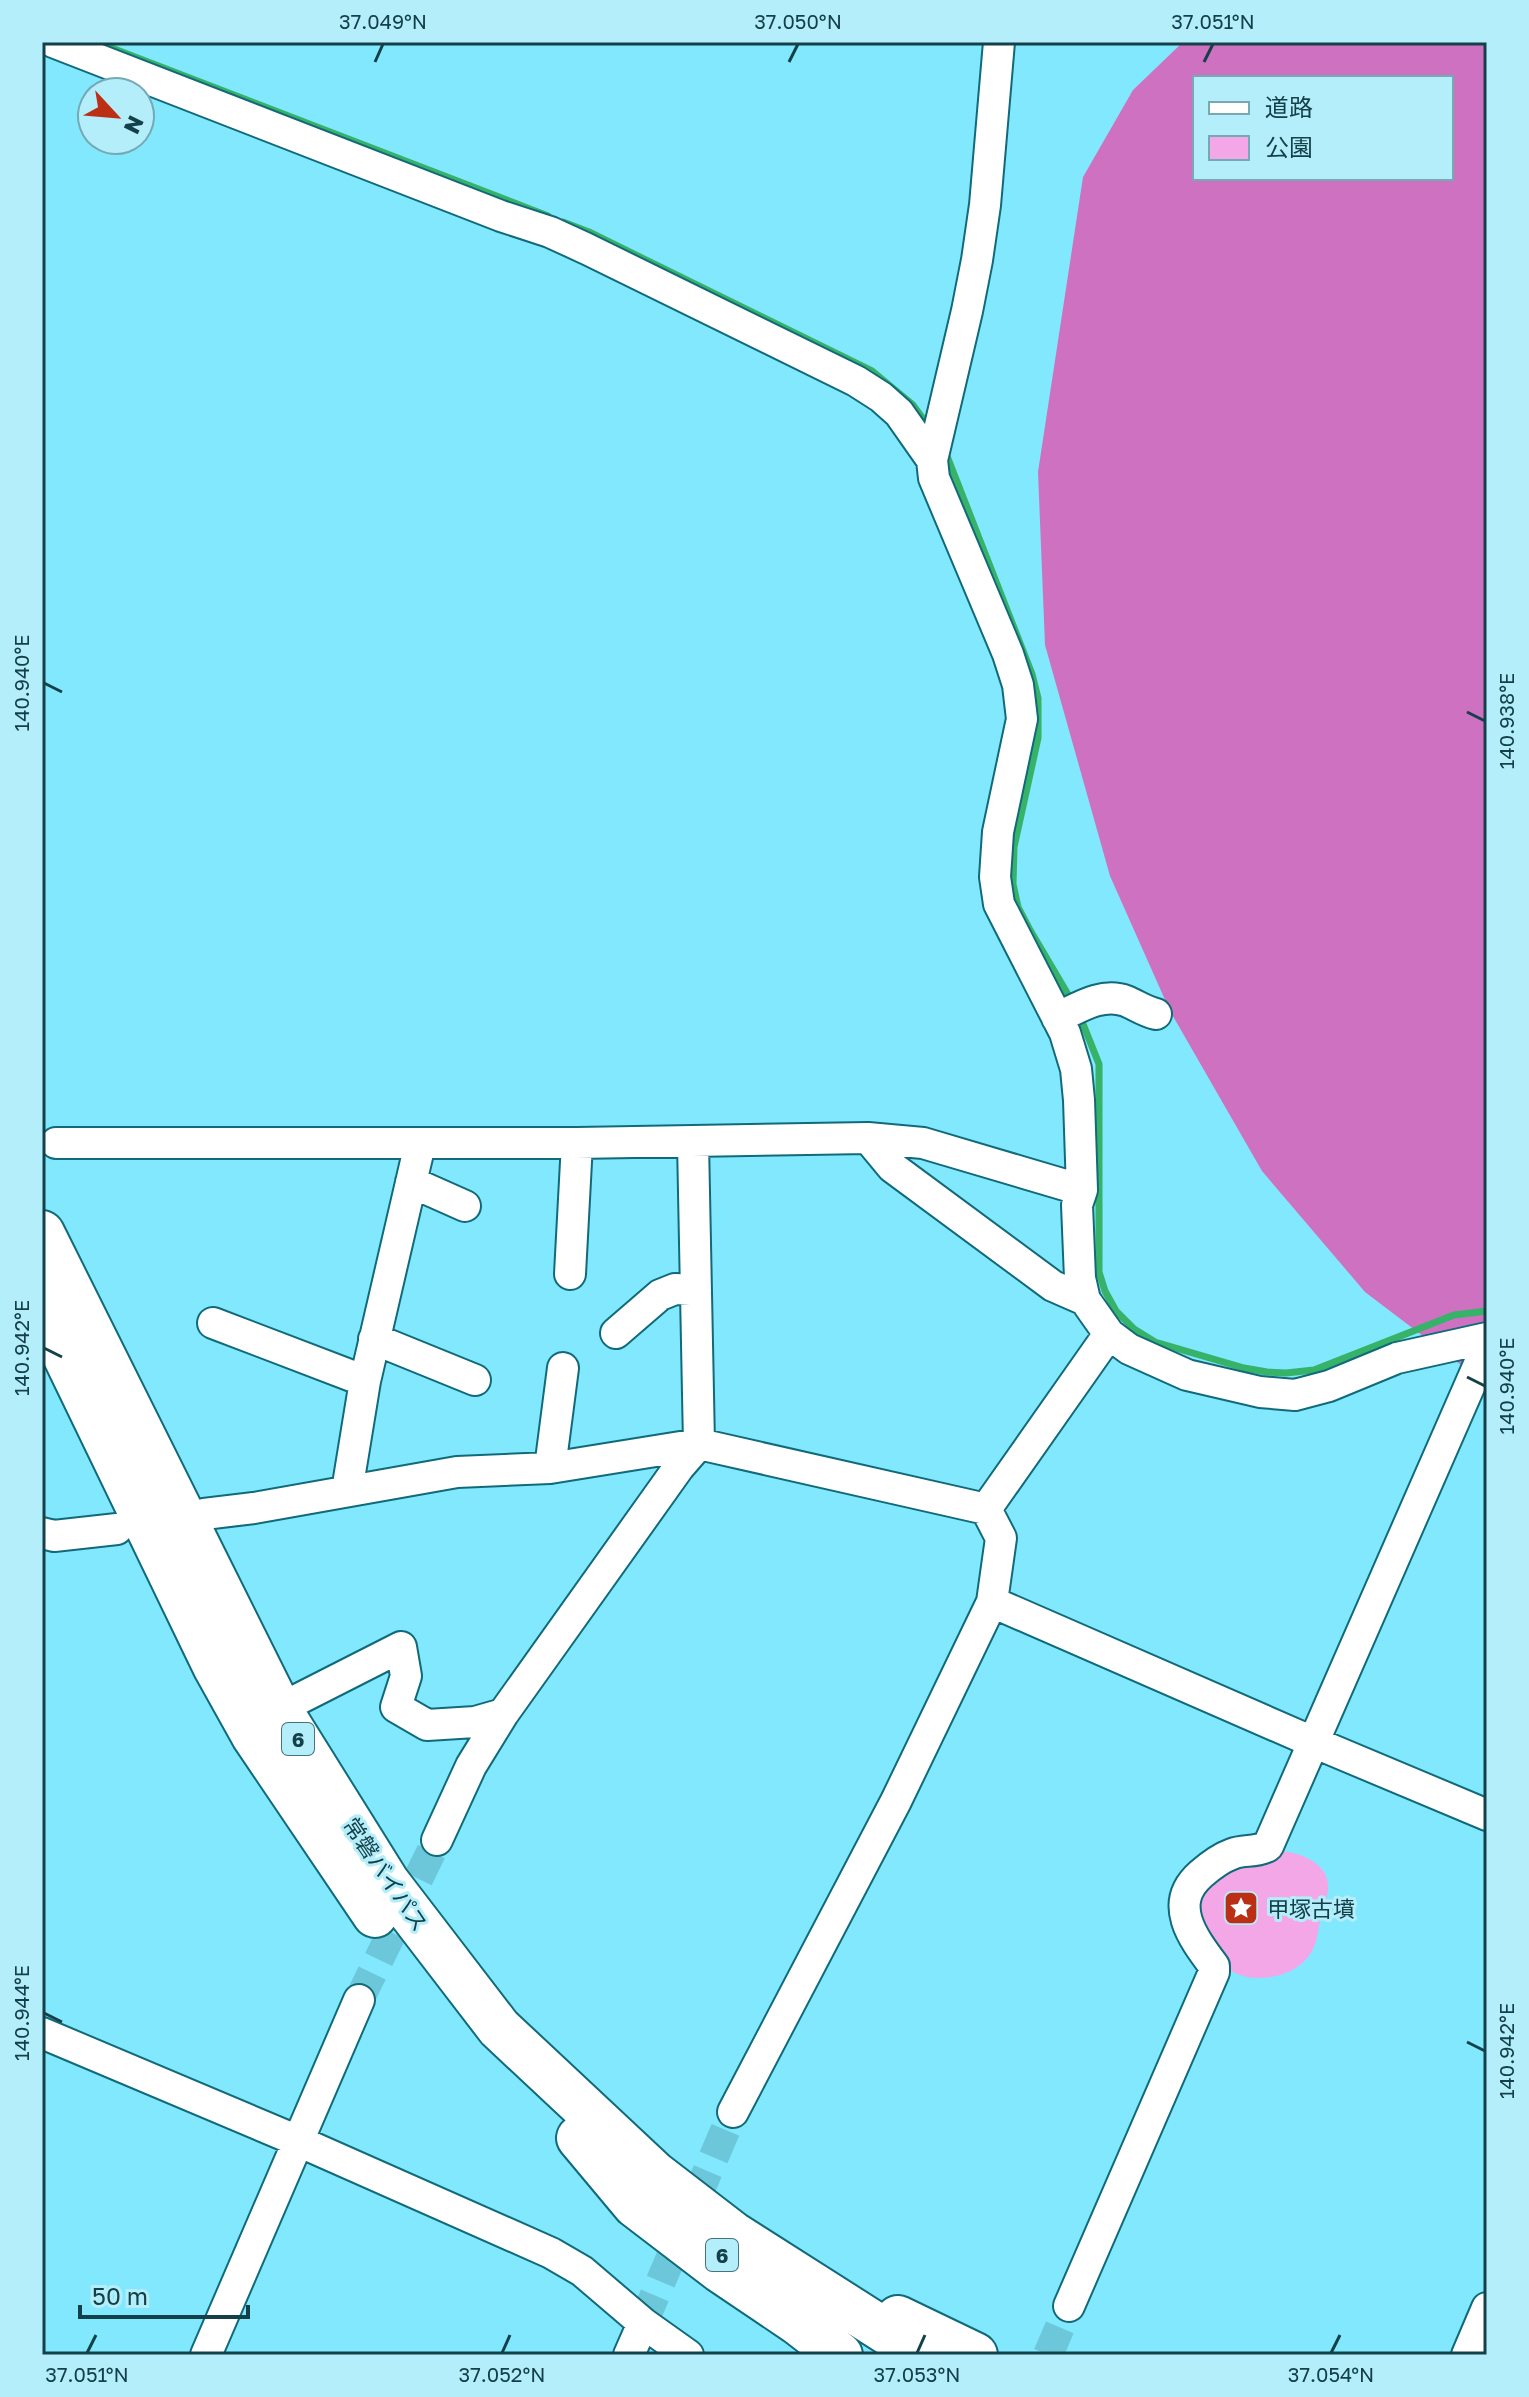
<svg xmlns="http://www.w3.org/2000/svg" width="1529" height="2397" font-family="'Golos Text','Noto Sans JP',sans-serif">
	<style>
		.green { fill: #f4a7e7 }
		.forest { fill: #cf71c1; fill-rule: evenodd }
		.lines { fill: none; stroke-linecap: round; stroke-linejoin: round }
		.stream { stroke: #36b368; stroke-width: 7 }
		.minor-tunnel { stroke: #6bc7d9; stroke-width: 30; stroke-dasharray: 30 15; stroke-linecap: butt }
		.minor-casing { stroke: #116a7a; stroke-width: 34 }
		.highway-casing { stroke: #116a7a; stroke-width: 48 }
		.minor { stroke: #fff; stroke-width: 30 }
		.highway { stroke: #fff; stroke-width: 44 }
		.ticks { fill: none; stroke: #144149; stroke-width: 3 }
		.labels { text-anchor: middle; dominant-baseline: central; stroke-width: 6; stroke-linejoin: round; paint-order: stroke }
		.shield { fill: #b5eefb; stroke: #44757e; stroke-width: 2 }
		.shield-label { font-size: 20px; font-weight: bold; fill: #144149 }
		.street-label { font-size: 22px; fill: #144149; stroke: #b5eefb }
		.poi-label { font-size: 22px; fill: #144149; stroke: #b5eefb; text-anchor: start }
		.neatline { fill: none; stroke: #144149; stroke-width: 3 }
		.ticks-label { font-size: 20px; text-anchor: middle; fill: #144149 }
	</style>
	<rect width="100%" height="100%" fill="#81e8fd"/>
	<path class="green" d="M1279,1851c20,1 50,12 49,36 0,10 -5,21 -7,30 -3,10 -3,21 -7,30 -10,22 -33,31 -56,31 -9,0 -22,-3 -29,-9 -16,-16 -27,-51 -37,-71l13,-19z"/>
	<path class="forest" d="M1183,42h304v1335l-18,-6 -104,-79 -103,-121 -92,-160 -60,-135 -65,-231 -7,-173 45,-295 50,-87zM1195,78h256v100h-256z"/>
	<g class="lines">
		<path class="stream" d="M96,42l452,174
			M563,222l26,10 283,139 41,34 16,22
			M945,451l87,223 6,24v40l-24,109 -1,37 5,23 12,23 43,73
			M1079,1014l20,50v208l6,19 11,20 18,18 21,13 89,26 23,4 19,1 28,-3 140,-55 33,-4"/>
		<path class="minor-tunnel" d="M359,2000l78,-160
			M643,2323l90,-211
			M1048,2355l21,-49"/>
		<g class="minor-casing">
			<path id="minor" d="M53,42l448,174 49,16 37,17 269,132 25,16 18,16 33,47
				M999,42l-14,163 -8,55 -10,51 -35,149 2,18 74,176 10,31 4,34 -24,113 -3,45 4,27 66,129 11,36 3,31 3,90 -5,15 3,73 5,22 24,34 20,15 58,26 73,17 35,3 34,-9 68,-28 90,-20
				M1057,1018c21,-10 45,-26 69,-17 10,4 18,10 30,13
				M868,1138l55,5 159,47
				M56,1143h521l291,-5 24,29 161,119 32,14
				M411,1182l54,24
				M570,1274l7,-131
				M213,1323l152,58
				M616,1333l44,-38 15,-6 21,1
				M374,1339l101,41
				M550,1468l13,-100
				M347,1491l18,-110 55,-237
				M204,1514l50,-6 203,-36 93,-4 149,-24 287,65
				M42,1533l12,3 63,-7
				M992,1602l321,140 174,73
				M279,1709l122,-62 5,29 -10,31 31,18 48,-3 28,-8
				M437,1840l34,-74 32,-52 176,-247 20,-23 -6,-302
				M42,2033l256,108 253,112 31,18 61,52 45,32
				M733,2112l163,-311 96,-199 9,-64 -15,-29 123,-175
				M1069,2306l145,-334v-6c-21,-28 -47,-62 -13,-92 8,-7 20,-16 31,-20 12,-5 24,-1 36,-8l219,-500
				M206,2355l153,-355
				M629,2355l14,-32
				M1467,2355l20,-47"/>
		</g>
		<g class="highway-casing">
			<path id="highway" d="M42,1233l237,476 108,173 112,146 156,146 78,60 190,121
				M42,1308l173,358 39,70 121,179
				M579,2138l56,67 85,65 77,52 43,33
				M898,2318l77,37"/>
		</g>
		<use href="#minor" class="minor"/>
		<use href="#highway" class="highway"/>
	</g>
	<path class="ticks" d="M375,62l8,-18M789,62l9,-18M1204,62l9,-18M44,683l18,9M1467,712l18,9M44,1348l18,9M1467,1377l18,9M44,2013l18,9M1467,2042l18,9M87,2353l9,-18M502,2353l8,-18M917,2353l8,-18M1331,2353l9,-18"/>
	<defs>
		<g id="sight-square" transform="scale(1.8)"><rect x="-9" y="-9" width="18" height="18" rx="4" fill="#bb3015" stroke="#b5eefb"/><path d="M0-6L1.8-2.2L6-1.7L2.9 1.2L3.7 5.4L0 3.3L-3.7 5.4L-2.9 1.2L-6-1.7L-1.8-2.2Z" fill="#fff"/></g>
	</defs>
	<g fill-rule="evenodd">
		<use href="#sight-square" x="1241" y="1908"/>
	</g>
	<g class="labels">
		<g class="shield">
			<rect x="282" y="1723" width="32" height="32" rx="6"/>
			<rect x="706" y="2239" width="32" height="32" rx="6"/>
		</g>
		<g class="shield-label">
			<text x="298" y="1739">6</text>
			<text x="722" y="2255">6</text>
		</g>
		<g class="street-label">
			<text transform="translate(386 1874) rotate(56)">常磐バイパス</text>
		</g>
		<g class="poi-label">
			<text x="1267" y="1908">甲塚古墳</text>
		</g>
	</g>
	<rect width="1529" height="2397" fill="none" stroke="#b5eefb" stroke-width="88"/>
	<rect x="1193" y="76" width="260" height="104" fill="#b5eefb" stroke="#75a9b4" stroke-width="2"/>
	<rect x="1209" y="102" width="40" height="12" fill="#ffffff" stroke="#75a9b4" stroke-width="2"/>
	<text x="1265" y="116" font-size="24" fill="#144149">道路</text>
	<rect x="1209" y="136" width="40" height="24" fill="#f4a7e7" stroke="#75a9b4" stroke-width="2"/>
	<text x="1265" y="156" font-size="24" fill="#144149">公園</text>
	<g transform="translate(116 116) rotate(116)"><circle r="38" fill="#b5eefb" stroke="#75a9b4" stroke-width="2"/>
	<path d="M0-6L14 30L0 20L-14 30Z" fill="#bb3015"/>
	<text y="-12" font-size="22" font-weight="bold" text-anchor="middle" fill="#144149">N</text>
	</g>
	<path d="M80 2305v12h168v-12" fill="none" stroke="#144149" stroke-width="4"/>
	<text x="92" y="2305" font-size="24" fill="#144149" stroke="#b5eefb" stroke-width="6" paint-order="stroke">50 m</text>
	<rect x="44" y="44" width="1441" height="2309" class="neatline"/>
	<g class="ticks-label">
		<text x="383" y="29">37.049°N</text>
		<text x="798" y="29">37.050°N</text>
		<text x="1213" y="29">37.051°N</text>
		<text transform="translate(22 683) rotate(-90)" y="7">140.940°E</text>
		<text transform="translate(1507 721) rotate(-90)" y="7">140.938°E</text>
		<text transform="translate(22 1348) rotate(-90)" y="7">140.942°E</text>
		<text transform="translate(1507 1386) rotate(-90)" y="7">140.940°E</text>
		<text transform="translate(22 2013) rotate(-90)" y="7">140.944°E</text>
		<text transform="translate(1507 2051) rotate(-90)" y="7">140.942°E</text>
		<text x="87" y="2382">37.051°N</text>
		<text x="502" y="2382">37.052°N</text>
		<text x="917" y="2382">37.053°N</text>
		<text x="1331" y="2382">37.054°N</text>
	</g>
</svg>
